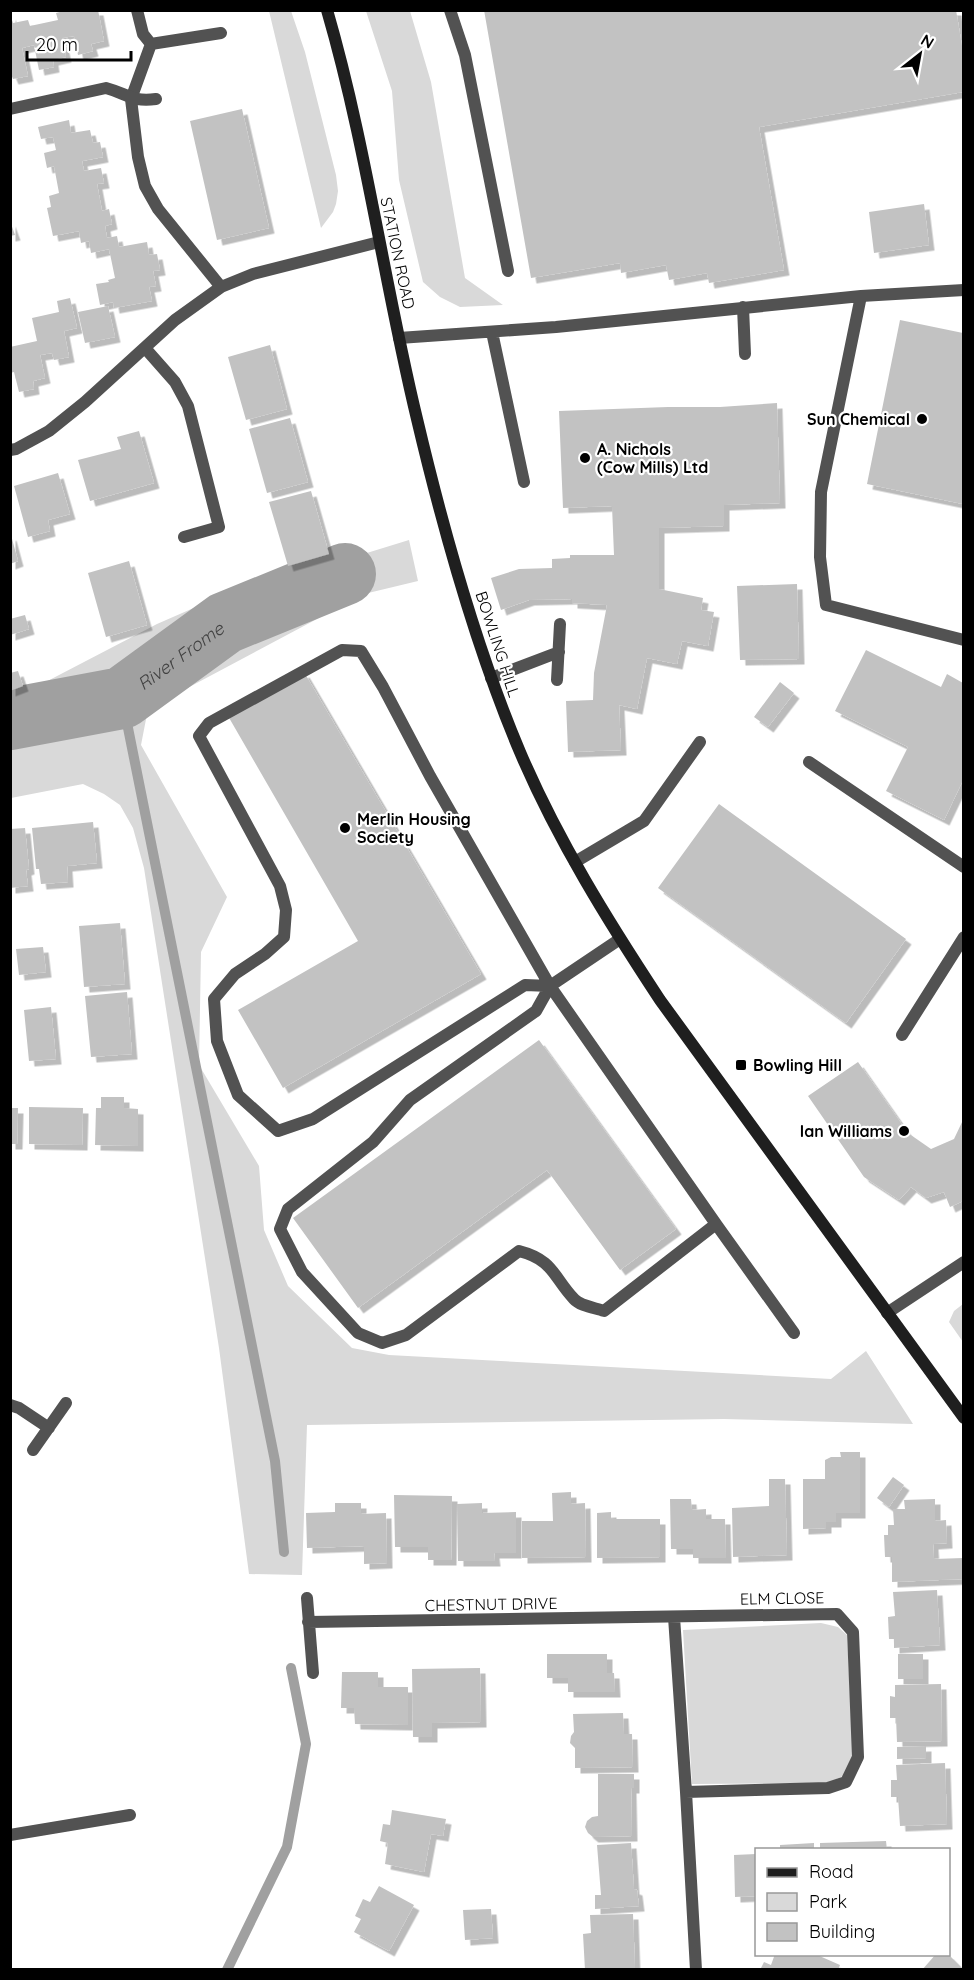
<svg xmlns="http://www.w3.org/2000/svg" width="974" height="1980" font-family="Quicksand,sans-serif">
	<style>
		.green { fill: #d9d9d9 }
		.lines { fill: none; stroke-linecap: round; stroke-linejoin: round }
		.stream { stroke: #a0a0a0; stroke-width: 10 }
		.river { stroke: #a0a0a0; stroke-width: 62 }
		.building { fill: #c2c2c2; filter: url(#shadow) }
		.service { stroke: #525252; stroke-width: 12 }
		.minor { stroke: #525252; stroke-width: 12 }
		.secondary { stroke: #1f1f1f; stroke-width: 12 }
		.poi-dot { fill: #000; stroke: #fff; stroke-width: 2 }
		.labels { text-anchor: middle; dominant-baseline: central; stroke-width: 4.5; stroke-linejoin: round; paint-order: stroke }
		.street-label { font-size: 16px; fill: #000; stroke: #fff }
		.poi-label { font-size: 16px; font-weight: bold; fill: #000; stroke: #fff; text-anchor: start }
		.water-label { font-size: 18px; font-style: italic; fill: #414141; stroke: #fff }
	</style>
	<defs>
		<filter id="shadow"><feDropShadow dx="5.5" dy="5.5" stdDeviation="0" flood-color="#0004"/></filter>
	</defs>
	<rect width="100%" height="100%" fill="#fff"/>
	<path class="green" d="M269,11h22l14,41 31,123 2,16 -2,13 -3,8 -12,16z
		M366,11h44l21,71 34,196 38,27 -43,2 -20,-10 -17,-15 -24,-102 -7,-89z
		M409,540l9,41 -54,13 -216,115 -7,36 86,152 -26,55 -2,113 60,101 5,64 24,56 64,62 37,7 442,24 35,-28 47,73 -189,-5 -417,6 -5,150 -53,-1 -30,-226 -75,-480 -11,-40 -13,-23 -16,-11 -21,-10 -72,14v-102l25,-9 121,-63 48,-21z
		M963,1304v38l-14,-20 5,-11z
		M821,1623l17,4 9,8 6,121 -10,20 -15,7 -136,1 -9,-154z"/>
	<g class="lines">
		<path class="stream" d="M122,698l153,763 9,91
			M227,1970l60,-123 19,-103 -15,-76"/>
		<path class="river" id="s1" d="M10,719l112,-21 103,-75 120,-49"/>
	</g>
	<path class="building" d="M67,10h31l6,31 -13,3 2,7 -15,4 -4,-19 -12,2 4,19 -13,3 1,7 -15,3 -5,-25 -12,3 6,28 -15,3 -3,-7v-58l3,9 15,-3 2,6 28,-6 -2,-7z
		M484,10h472l7,42v40l-204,35 25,143 -75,13 -2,-10 -38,7 -3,-15 -45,8 -1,-10 -89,15z
		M242,109l27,119 -52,12 -27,-119z
		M69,120l2,13 19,-3 3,13 7,-1 3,15 -21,4 2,10 17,-3 3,15 -7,1 5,27 7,-2 3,15 -7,2 2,12 10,-2 2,11 28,-5 2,13 8,-1 3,16 -7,1 3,15 -7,1 3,14 -38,7 -1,-6 -13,3 -4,-21 13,-2 -1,-2 7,-2 -6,-29 -18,4 -2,-12 -8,2 -2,-12 -26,5 -6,-28 4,-1 -2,-11 10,-3 -5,-27 -7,2 -3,-15 12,-3 -3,-13 -12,2 -3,-12z
		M924,204l5,41 -55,8 -5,-41z
		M10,221l5,14 -5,1z
		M70,298l7,30 -13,3 5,26 -15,3 -2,-7 -12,2 5,23 -12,3 1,8 -15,3 -5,-20 -4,1v-26l27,-6 -5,-23 27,-6 -2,-11z
		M108,306l7,31 -30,6 -7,-31z
		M900,320l63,13v171l-96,-20z
		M270,345l17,64 -41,11 -18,-63z
		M777,403l3,100 -56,2v21l-65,2v61l44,9 -2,12 13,2 -6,34 -26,-5 -5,23 -30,-6 -10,51 -18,-4 2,45 -53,2 -2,-51 27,-1 1,-27 13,-68 -35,-2v-4l-43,1 -28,10 -10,-32 28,-9 33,-1v-9l18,-1v-3h44l-2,-49 -49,2 -4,-97 109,-4h52z
		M290,418l18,64 -41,11 -18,-64z
		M139,431l15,52 -64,18 -12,-41 43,-11 -4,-12z
		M58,473l12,41 -22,6 2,11 -22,6 -14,-51z
		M311,491l18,63 -41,12 -19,-64z
		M11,535l7,26 -8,3v-28z
		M129,561l18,64 -41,12 -18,-64z
		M797,584l2,75 -59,1 -3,-74z
		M25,615l4,14 -19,6v-16z
		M866,650l75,37 6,-13 16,9v97l-19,40 -58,-29 22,-44 -73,-36z
		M18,671l5,15 -13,5v-18z
		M304,672l177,302 -198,114 -45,-78 120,-69 -130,-225z
		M780,682l14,11 -26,34 -14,-10z
		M719,804l187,135 -60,84 -188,-135z
		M93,822l4,41 -30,3 1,16 -27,2 -2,-15h-3l-4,-41z
		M25,828l4,41 -3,1 2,16 -18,2v-59z
		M120,923l5,61 -41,3 -5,-61z
		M43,947l3,25 -27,3 -3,-26z
		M127,992l5,62 -41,3 -6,-61z
		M51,1007l5,52 -27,2 -5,-51z
		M539,1040l137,189 -56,41 -73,-100 -189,138 -65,-90z
		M858,1062l50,71 23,16 23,-10 9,-19v81l-13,6 -6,-15 -18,6 -15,-11 -12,13 -35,-23 -56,-81z
		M101,1097h23v11l14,1v37l-43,-1 1,-37h5z
		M29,1107l54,1 -1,37 -53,-1z
		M10,1108h8l-1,36h-7z
		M840,1452h20v61h-24v9h-10v6l-23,1v-50h22v-19l6,-3h10z
		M893,1477l11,8 -15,22 -12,-9z
		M769,1479h16l2,76 -54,2 -1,-49 37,-2z
		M571,1492v12l14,-1 1,54 -64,1v-37h31l-1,-28z
		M394,1495l58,1 -1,64h-23v-13h-33z
		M670,1499h21l1,11 14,-1v10h19l1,39h-33v-9h-22z
		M935,1499v22l11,-1 1,23 -14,1 1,15 29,-1v21l-71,3v-25h-7l-1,-22h4v-10h6l-1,-16h12l-1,-9z
		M335,1503h26v11l25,-1 1,50 -23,1v-18l-57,2 -1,-35 29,-1z
		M482,1503v10l34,-1v41h-22l1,8h-37l-1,-57z
		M611,1512v7h49v38l-63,1v-45z
		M937,1590l3,55 -46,3v-9h-5l-1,-22 7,-1 -2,-24z
		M547,1654h60v19h7l1,19h-47v-14h-21z
		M898,1654h25v25h-25z
		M480,1668l1,54 -49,1v14h-19l-1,-68z
		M342,1672h36v15h30v38l-53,-1 -1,-16h-13z
		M941,1684l1,57 -45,1 -1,-24h-6v-22l5,1v-12z
		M623,1713l1,21h8l1,33 -58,1v-20l-5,-5 1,-7 3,-4 -1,-18z
		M926,1746v12l-29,1v-12z
		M945,1763l2,61 -47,2 -2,-29h-7v-17h6l-1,-15z
		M598,1774h36v14h-3l1,48 -39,1 -5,-4 -3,-6 2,-6 5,-4 6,-1z
		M392,1810l54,9 -3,17 -12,-2 -7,38 -39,-8 3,-21 -8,-2 3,-17 7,1z
		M886,1841l1,9h-67v-7z
		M631,1843l3,46 3,1 2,16 -44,3v-14h6l-4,-50z
		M814,1843v7h-34v-5z
		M756,1854v42l-21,1 -1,-42z
		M379,1886l35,19 -25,46 -35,-19 7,-13 -6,-3 8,-17 7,3z
		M491,1909l2,29 -28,2 -2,-30z
		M633,1914l2,55 -50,1 -2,-36 8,-1 -1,-18z
		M775,1954h40l25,11 -2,5h-78l4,-8 7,3z
		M936,1954h12l16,16h-42z"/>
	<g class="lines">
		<path class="service" d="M137,10l6,24 8,10 70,-11
			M450,10l15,45 43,216
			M131,99l20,-55
			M861,296l-40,196 -1,65 6,48 138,35
			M743,307l2,47
			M492,332l32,150
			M399,338l157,-11 305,-31 103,-6
			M491,678l68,-26
			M557,680l3,-56
			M809,762l155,105
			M575,862l69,-41 56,-79
			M550,986l-25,-1 -212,134 -35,12 -40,-36 -21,-54 -3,-42 21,-25 30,-20 19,-17 2,-27 -6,-24 -81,-150 10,-13 133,-73 19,1 22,36 47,89 120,210 166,238 -112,87c-8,-3 -24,-5 -30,-12 -21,-22 -20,-39 -55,-48l-113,84 -24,8 -24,-10 -56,-61 -22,-43 8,-20 85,-67 37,-42 126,-89 14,-25 70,-47
			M902,1035l62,-98
			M716,1224l78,109"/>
		<path class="minor" d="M131,99l7,58 7,29 13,23 63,78
			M10,109l96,-21c22,6 25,14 50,11
			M145,348l30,34 13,24 31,121 -35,10
			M10,450l6,-1 33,-18 36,-29 90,-82 46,-33 32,-13 126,-32
			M887,1313l77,-51
			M10,1405l9,3 30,20
			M33,1450l33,-47
			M307,1598l6,75
			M674,1617l12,175 10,178
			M308,1622l529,-8 16,18 5,125 -12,25 -18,6 -142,4
			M10,1835l120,-20"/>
		<path class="secondary" d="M327,10c39,134 57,273 90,409 26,110 59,229 103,333 37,87 88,169 140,248l304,418"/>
	</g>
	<g class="poi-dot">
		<circle cx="922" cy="419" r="6"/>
		<circle cx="585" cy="458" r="6"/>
		<circle cx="345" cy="828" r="6"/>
		<rect x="735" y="1059" width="12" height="12" rx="3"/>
		<circle cx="904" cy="1131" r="6"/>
	</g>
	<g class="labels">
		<g class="street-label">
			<text transform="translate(398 253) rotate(78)">STATION ROAD</text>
			<text transform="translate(498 644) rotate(72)">BOWLING HILL</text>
			<text transform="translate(782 1598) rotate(-1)">ELM CLOSE</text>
			<text transform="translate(491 1604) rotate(-1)">CHESTNUT DRIVE</text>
		</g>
		<g class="poi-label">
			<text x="910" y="419" text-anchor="end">Sun Chemical</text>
			<text x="597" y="449">A. Nichols<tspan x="597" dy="18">(Cow Mills) Ltd</tspan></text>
			<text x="357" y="819">Merlin Housing<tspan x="357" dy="18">Society</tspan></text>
			<text x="753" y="1065">Bowling Hill</text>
			<text x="892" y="1131" text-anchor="end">Ian Williams</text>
		</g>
		<g class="water-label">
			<text stroke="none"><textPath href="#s1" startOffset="186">River Frome</textPath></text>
		</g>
	</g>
	<rect width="974" height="1980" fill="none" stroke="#000000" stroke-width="24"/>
	<rect x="755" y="1848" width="195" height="108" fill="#ffffff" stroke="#999999" stroke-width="1.5"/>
	<rect x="767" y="1868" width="30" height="9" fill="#1f1f1f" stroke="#999999" stroke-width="1.5"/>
	<text x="809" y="1878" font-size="18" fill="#000000">Road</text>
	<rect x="767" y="1893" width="30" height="18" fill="#d9d9d9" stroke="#999999" stroke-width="1.5"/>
	<text x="809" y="1908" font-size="18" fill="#000000">Park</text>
	<rect x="767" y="1923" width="30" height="18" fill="#c2c2c2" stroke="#999999" stroke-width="1.5"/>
	<text x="809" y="1938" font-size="18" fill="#000000">Building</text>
	<g transform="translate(920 54) rotate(31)" stroke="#ffffff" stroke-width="4.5" paint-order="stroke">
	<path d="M0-4.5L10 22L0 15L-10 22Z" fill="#000000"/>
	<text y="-9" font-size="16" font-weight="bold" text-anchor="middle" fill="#000000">N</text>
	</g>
	<path d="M27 51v9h104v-9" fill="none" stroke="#000000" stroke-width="3"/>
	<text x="36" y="51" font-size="18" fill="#000000" stroke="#ffffff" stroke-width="4.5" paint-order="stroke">20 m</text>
</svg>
